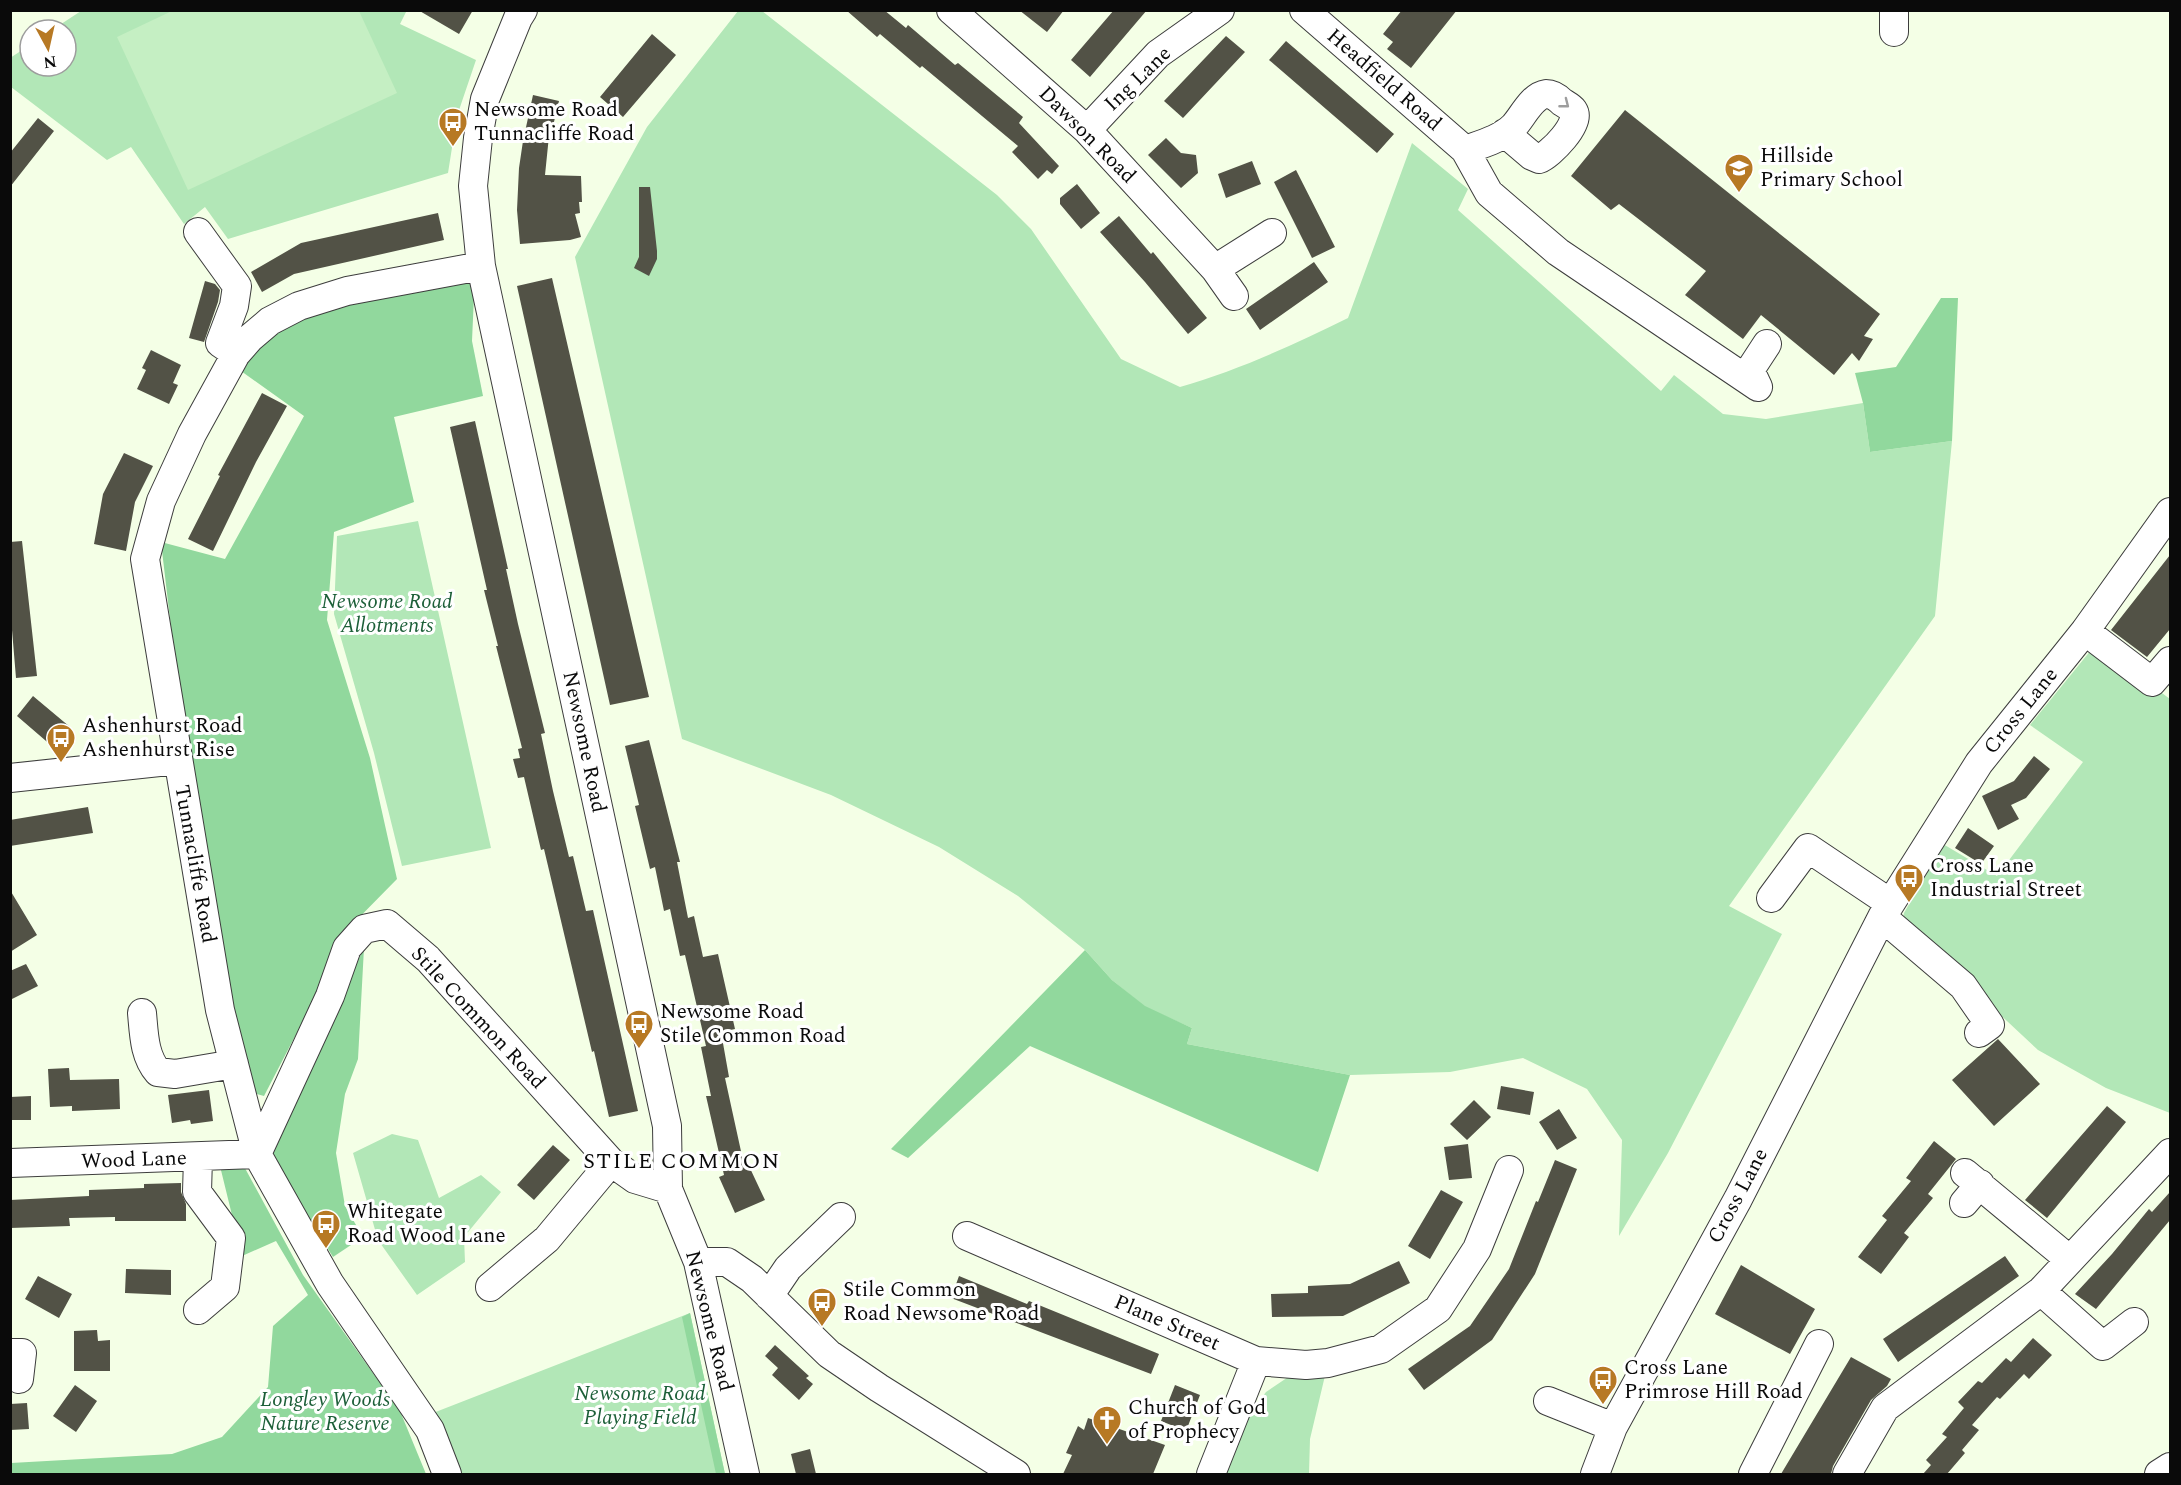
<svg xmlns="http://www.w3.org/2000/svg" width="2181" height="1485" font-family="Spectral,serif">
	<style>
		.green { fill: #b2e7b7 }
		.forest { fill: #91d89d }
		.pitch { fill: #c5efc3 }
		.building { fill: #525246 }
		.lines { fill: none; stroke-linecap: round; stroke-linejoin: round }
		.minor-casing { stroke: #3d3d3d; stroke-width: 30 }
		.minor { stroke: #fff; stroke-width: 28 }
		.oneway { stroke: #9d9d9d }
		.labels { text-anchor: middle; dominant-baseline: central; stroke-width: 6; stroke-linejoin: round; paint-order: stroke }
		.street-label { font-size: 21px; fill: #0a0a0a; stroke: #fff }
		.poi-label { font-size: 21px; fill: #0a0a0a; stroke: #fff; text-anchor: start }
		.park-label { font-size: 21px; font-style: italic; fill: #1c5f38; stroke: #fff }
		.neighbourhood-label { font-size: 22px; letter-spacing: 1.5px; fill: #0a0a0a; stroke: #fff }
	</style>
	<rect width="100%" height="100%" fill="#f4ffe6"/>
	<path class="green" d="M407,10l-7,14 76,36 -19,56 -9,57 -220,66 -23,-32 -21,17 -53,-77 -24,13 -96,-73 -1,-29 20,-13v21h36v-36h-14l29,-19z
		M738,11h24l235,184 34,34 90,130 59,28c59,-17 113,-42 168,-69l64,-175 56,46 -10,21 203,181 13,-16 49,39 43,5 97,-16 7,49 82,-11 -17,175 -206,290 53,28 -114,219 -49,83 3,-96 -35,-51 -64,-31 -73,14 -100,3 -163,-31 5,-16 -47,-21 -33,-27 -27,-30 -67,-54 -79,-49 -108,-52 -149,-56 -107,-482 72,-130z
		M418,521l73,327 -89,18 -28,-113 -40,-139 3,-78z
		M2096,644l74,55v414l-64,-25 -68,-38 -136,-127 2,-10 39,-69 54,32 86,-114 -53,-37z
		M392,1134l26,6 21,58 42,-23 20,17 -37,45 1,25 -48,33 -39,-55 -25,-87z
		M690,1313l35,161h-266l-26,-61z
		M1328,1363l-18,76 -1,35h-90l-1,-18 48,-64 40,-27z"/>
	<path class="forest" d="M475,273l-3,68 11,55 -89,21 20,85 -80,30 -7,88 43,138 27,121 -60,61 -19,52 -54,104 -14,-4 -65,-345 -24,-205 64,17 79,-143 -70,-50 68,-54z
		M1941,298h17l-6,143 -82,11 -7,-49 -8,-30 41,-6z
		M364,948l-6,111 -13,35 -9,59 9,53 18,31 -30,20 -49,-79 -11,-21 -2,-20 43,-84z
		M1085,950l27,30 33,26 47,22 -5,16 163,31 -32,97 -288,-126 -122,112 -17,-9z
		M240,1159l63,116 97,136 26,63h-415v-11l161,-9 50,-17 46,-50 5,-61 35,-31 -32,-54 -34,15 -23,-94z
		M690,1313l35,161h-9l-34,-157z"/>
	<path class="pitch" d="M174,10l185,1 38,82 -209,97 -71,-153z"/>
	<path class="building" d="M418,10h55l-14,24z
		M846,10h38l22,18 2,-3 47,40 3,-2 65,54 -4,6 40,43 -7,8 -5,-4 -9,9 -26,-27 6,-6 -96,-80 -2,2 -40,-34 -3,3z
		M1019,10h45l-17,22z
		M1114,10h33l-57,67 -19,-17z
		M1402,10h55l-46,58 -24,-19 6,-7 -10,-8z
		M652,34l24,21 -53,62 -23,-20z
		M1226,36l19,16 -62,66 -19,-17z
		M1286,41l108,93 -17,19 -108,-93z
		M533,95l26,6 -6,25h-3l-5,49 36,1 1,26h-3l1,11 -5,1 6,23 -11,3 -50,4 -3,-34 2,-42 4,-27z
		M1625,110l255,204 -16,22 9,3 -14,22 -7,-8 -18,22 -73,-60 -18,24 -58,-44 21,-24 -87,-67 -8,6 -40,-34z
		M38,118l16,13 -44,56v-34z
		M1166,138l15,15 15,2 2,18 -17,15 -33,-33z
		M1252,161l9,23 -35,14 -8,-24z
		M1296,170l39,77 -23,11 -38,-76z
		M1077,184l23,29 -19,16 -21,-25v-6z
		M639,187h11l7,64v8l-8,17 -15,-8 5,-11z
		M438,213l6,27 -150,34 -32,18 -11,-20 50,-29z
		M1119,216l32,38 2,-2 54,66 -19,16 -43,-52 -45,-50z
		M1314,262l14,20 -68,48 -14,-21z
		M552,278l97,419 -39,8 -93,-419z
		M205,281l10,3 5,6 -2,12 -14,40 -15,-4z
		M151,350l30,15 -8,18 5,2 -9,19 -32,-15 9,-19 -4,-2z
		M262,393l25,13 -31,56 -43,89 -25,-12 32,-63 -2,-1 6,-11z
		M475,421l33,148h-2l12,55 27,109 -4,1 12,57 16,66 4,-1 13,55 7,-1 45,201 -29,6 -15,-66 -2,1 -48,-203 -3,1 -17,-73 -6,1 -5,-19 7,-1 -2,-9 4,-1 -26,-102h2l-14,-56h3l-37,-163z
		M124,453l29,13 -18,36 -9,49 -32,-7 9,-50z
		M22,541l15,135 -21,2 -6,-72v-64z
		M2170,555v74l-23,28 -36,-27z
		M33,696l37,31 -17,20 -36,-31z
		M649,740l31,122h-3l11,56 6,-2 9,41 15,-3 17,75 -14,3 8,45 -4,1 19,87 4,-1 17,36 -30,13 -16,-36 5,-2 -18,-79h5l-10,-49 5,-1 -21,-91 -5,1 -10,-47 -6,2 -9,-44 -5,2 -15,-63 4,-1 -14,-59z
		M2034,756l16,13 -24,29 -15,7 8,14 -21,11 -16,-34 32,-15z
		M88,807l5,26 -83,13v-26z
		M1968,828l26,18 -13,18 -26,-16z
		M10,890l27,45 -27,17z
		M26,964l12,22 -28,14v-29z
		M1998,1039l42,45 -46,42 -42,-46z
		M69,1068l1,12 49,-1 1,30 -48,2v-5l-22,1 -2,-38z
		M1501,1086l33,6 -4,23 -33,-6z
		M209,1090l4,31 -22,3 -1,-4 -18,3 -4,-28z
		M31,1096v24h-21v-23z
		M1474,1100l17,17 -24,23 -17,-16z
		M2107,1106l19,16 -79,96 -22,-18z
		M1559,1109l18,29 -20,12 -18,-28z
		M1934,1141l22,18 -28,35 5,4 -29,35 5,4 -28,37 -23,-17 29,-37 -5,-4 29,-35 -5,-3z
		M1468,1144l4,34 -23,2 -5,-33z
		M553,1145l17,15 -36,40 -17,-15z
		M1555,1160l22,9 -42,105 -43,66 -68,50 -16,-21 62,-43 39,-57 27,-68 2,1z
		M181,1183v9l5,12v17h-71v-4l-46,1 1,8 -60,2v-28l79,-4v-6l55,-2v-4z
		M1441,1190l22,12 -33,57 -22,-13z
		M2170,1192v28l-74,89 -21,-15 37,-40 37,-45 3,3z
		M2005,1256l14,20 -121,86 -15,-23z
		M1399,1261l11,22 -67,33 -71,1 -1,-23 37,-1v-7l42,-2z
		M1741,1265l74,44 -25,45 -75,-40z
		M126,1269l45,1v25l-46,-2z
		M38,1276l34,18 -13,24 -34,-19z
		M959,1276l68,28 2,-3 130,53 -8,20 -200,-76z
		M97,1330l1,11 12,-1v31h-36v-40z
		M2033,1338l19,17 -23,24 -5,-5 -24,25 -3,-2 -25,28 7,5 -17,20 3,3 -18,21h-24l8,-9 -5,-5 21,-23 -5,-3 22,-26 -6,-6 20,-21 4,2 24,-25 5,4z
		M775,1345l34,31 -3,2 7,6 -14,16 -27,-25 6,-7 -13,-12z
		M1851,1357l40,22 -4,7 -16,14 -38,66 -2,8h-50z
		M75,1385l22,16 -21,31 -23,-16z
		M1175,1385l25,10 -14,36 -25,-10z
		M27,1403l2,26 -19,1v-26z
		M1088,1418l77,27 -12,29h-90l9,-19 -6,-2 12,-27 6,4z
		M810,1449l6,25h-20l-5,-20z"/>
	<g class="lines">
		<g class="minor-casing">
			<path id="minor" d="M523,10l-5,8 -33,81 -7,39 -5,48 8,80 186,860 1,63 30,73 47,212
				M951,10l136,120 128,139 19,27
				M1304,10l161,140 24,43 69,59 200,135 -8,-17 17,-26
				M1894,32v-22
				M1087,130l71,-76 62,-44
				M1465,150c17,-6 36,-11 49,-24 9,-10 18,-30 32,-32 7,0 12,4 16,8 3,2 9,5 11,8 9,13 -23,45 -34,49l-7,-3 -27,-23
				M198,232l39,54 -3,20 -14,37 16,11
				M1215,269l57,-36
				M2085,631l67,51 18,-21
				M10,778l168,-18
				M1771,898l37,-50 82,55
				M1882,917l81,69 27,39 -11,8
				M142,1013c2,21 2,43 16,59l17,2 59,-10
				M257,1154l73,-158 17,-48 17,-19 23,-5 41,35 183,203 24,17 33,10
				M10,1163l247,-9
				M1965,1173l105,87
				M1964,1203l16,-19
				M967,1236l289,125 -45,113
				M698,1262h29l25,17 77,75 50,34 137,86
				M490,1287l57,-48 64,-77
				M2041,1291l62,55 31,-24
				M769,1296l19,-28 53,-51
				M198,1310l27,-23 6,-49 -34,-46 1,-34
				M10,1353h12l-3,26
				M1256,1361l50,4 22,-2 53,-14 57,-40 39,-60 32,-79
				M1548,1401l65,26
				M447,1474l-17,-44 -100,-146 -73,-130 -37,-144 -75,-451 16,-58 31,-67 44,-80 14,-16 20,-17 29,-15 48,-15 134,-25
				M1595,1474l18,-47 125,-228 144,-282 97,-154 106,-132 85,-119
				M1753,1474l66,-130
				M1847,1474l38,-66 156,-117 129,-138
				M2159,1474l11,-7"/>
		</g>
		<use href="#minor" class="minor"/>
	</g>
	<defs><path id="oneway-chevron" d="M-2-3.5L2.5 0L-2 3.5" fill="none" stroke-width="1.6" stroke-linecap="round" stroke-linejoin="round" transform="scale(1.5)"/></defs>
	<use class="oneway" href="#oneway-chevron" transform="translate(1565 104) rotate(38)"/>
	<defs>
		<g id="bus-pin" transform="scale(1.5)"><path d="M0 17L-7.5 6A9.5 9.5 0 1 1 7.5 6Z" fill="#b77924" stroke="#fff"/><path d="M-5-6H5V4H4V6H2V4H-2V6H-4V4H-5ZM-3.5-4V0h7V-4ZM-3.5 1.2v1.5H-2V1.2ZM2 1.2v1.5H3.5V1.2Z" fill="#fff"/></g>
		<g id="school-pin" transform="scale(1.5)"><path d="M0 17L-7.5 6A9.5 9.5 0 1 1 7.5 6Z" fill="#b77924" stroke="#fff"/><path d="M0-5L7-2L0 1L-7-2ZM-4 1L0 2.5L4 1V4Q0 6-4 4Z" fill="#fff"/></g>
		<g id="church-pin" transform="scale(1.5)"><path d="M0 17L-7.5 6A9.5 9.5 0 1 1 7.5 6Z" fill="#b77924" stroke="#fff"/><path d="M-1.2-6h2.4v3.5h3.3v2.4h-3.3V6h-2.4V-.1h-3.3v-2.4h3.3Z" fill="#fff"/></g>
	</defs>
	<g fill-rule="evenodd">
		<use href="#bus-pin" x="453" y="122"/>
		<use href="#school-pin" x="1739" y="168"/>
		<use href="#bus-pin" x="61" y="738"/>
		<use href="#bus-pin" x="1909" y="878"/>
		<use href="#bus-pin" x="639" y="1024"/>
		<use href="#bus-pin" x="326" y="1224"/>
		<use href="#bus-pin" x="822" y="1302"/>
		<use href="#bus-pin" x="1603" y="1380"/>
		<use href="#church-pin" x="1107" y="1420"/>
	</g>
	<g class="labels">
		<g class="street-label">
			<text transform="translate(1138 79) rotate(-44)">Ing Lane</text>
			<text transform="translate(1384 80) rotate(41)">Headfield Road</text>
			<text transform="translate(1087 135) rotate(45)">Dawson Road</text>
			<text transform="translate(2021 711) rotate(-51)">Cross Lane</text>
			<text transform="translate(584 742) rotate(78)">Newsome Road</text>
			<text transform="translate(195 864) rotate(80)">Tunnacliffe Road</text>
			<text transform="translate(478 1018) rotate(47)">Stile Common Road</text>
			<text transform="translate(134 1160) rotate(-2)">Wood Lane</text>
			<text transform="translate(1738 1196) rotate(-62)">Cross Lane</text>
			<text transform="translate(709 1321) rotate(76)">Newsome Road</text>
			<text transform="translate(1167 1323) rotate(23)">Plane Street</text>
		</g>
		<g class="poi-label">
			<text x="474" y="110">Newsome Road<tspan x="474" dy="24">Tunnacliffe Road</tspan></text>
			<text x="1760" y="156">Hillside<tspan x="1760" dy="24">Primary School</tspan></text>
			<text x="82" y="726">Ashenhurst Road<tspan x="82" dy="24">Ashenhurst Rise</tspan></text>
			<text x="1930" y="866">Cross Lane<tspan x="1930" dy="24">Industrial Street</tspan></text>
			<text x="660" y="1012">Newsome Road<tspan x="660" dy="24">Stile Common Road</tspan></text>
			<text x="347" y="1212">Whitegate<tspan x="347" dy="24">Road Wood Lane</tspan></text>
			<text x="843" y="1290">Stile Common<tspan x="843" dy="24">Road Newsome Road</tspan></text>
			<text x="1624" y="1368">Cross Lane<tspan x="1624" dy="24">Primrose Hill Road</tspan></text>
			<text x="1128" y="1408">Church of God<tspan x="1128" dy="24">of Prophecy</tspan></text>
		</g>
		<g class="park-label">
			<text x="387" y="602">Newsome Road<tspan x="387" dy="24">Allotments</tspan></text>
			<text x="640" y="1394">Newsome Road<tspan x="640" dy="24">Playing Field</tspan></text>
			<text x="325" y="1400">Longley Woods<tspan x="325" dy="24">Nature Reserve</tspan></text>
		</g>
		<g class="neighbourhood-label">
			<text x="682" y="1161">STILE COMMON</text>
		</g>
	</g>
	<rect width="2181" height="1485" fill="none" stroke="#0a0a0a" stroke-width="24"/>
	<g transform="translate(48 48) rotate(172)"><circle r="28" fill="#ffffff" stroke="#9d9d9d" stroke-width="1.5"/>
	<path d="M0-4.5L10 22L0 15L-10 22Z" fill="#b77924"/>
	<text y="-9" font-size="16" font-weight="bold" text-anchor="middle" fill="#0a0a0a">N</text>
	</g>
</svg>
